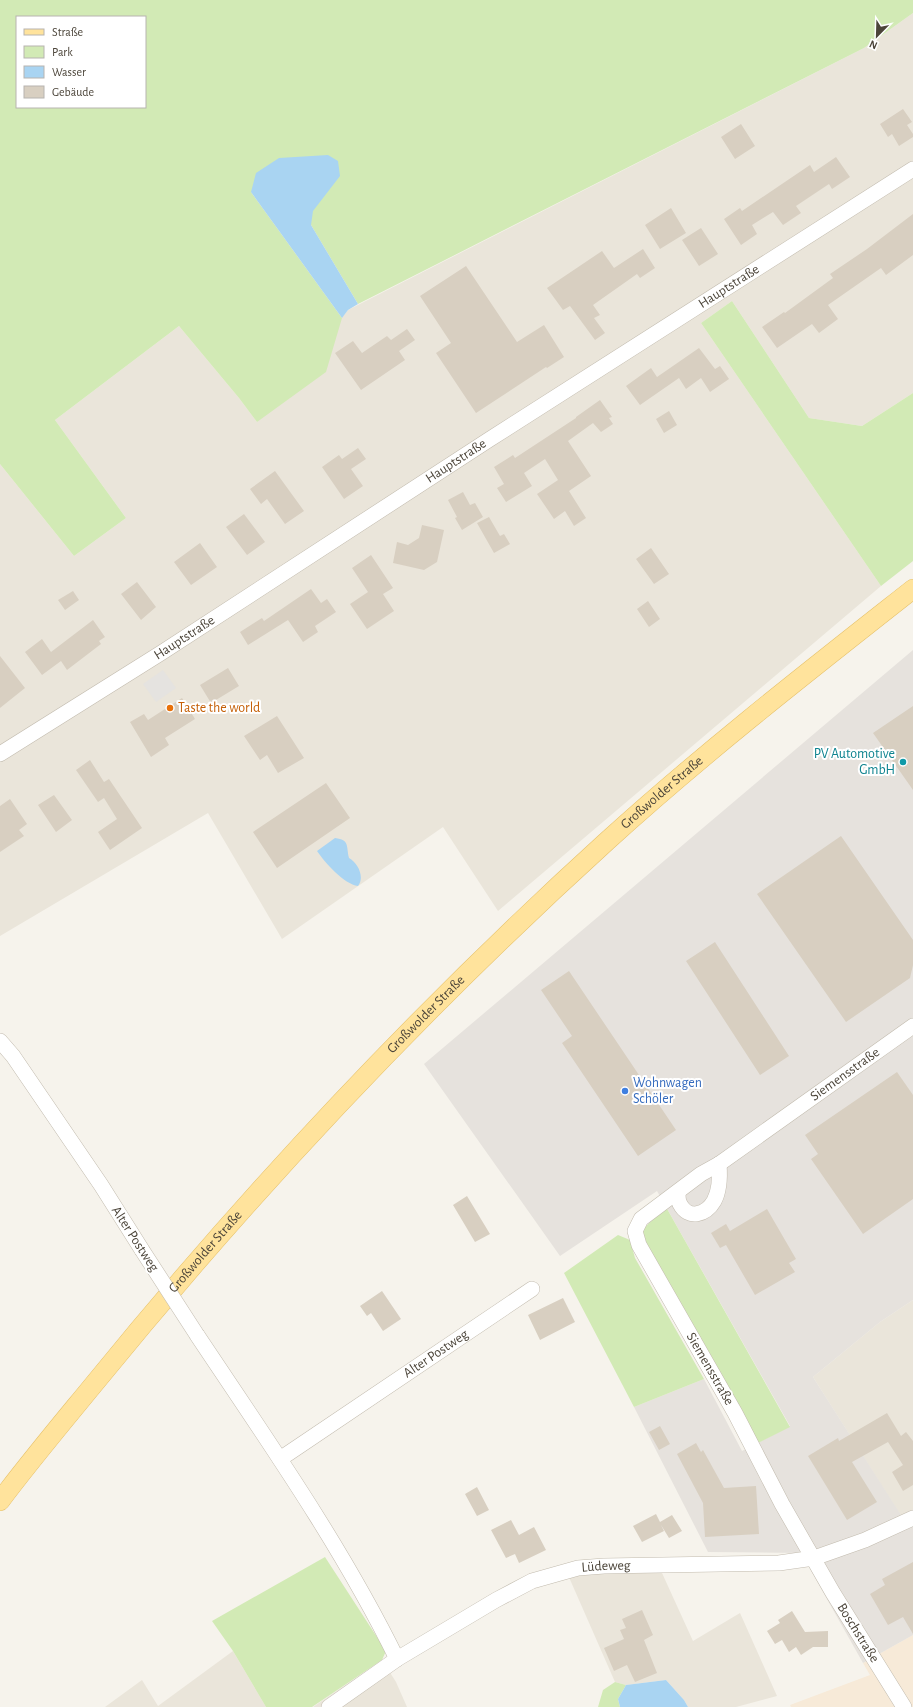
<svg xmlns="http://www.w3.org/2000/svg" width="913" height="1707" font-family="'Alegreya Sans',sans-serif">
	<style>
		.residential { fill: #eae5da }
		.commercial { fill: #f7ead8 }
		.industrial { fill: #e6e2dd }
		.green { fill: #d2eab5; fill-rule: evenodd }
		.parking { fill: #e5e3e0 }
		.water { fill: #a9d4f2 }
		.building { fill: #d8cfc1 }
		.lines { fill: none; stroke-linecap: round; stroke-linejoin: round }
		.minor-casing { stroke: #c2bbae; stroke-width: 16 }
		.major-casing { stroke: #e6c16a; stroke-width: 20 }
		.minor { stroke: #fff; stroke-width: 15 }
		.major { stroke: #ffe39c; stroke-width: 19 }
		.minor-bridge-casing { stroke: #c2bbae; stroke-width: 16; stroke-linecap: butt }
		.minor-bridge { stroke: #fff; stroke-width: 15 }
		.food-dot { fill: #e8710a; stroke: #fff; stroke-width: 1.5 }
		.culture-dot { fill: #0f9aa8; stroke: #fff; stroke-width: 1.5 }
		.shop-dot { fill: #3f7fe0; stroke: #fff; stroke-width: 1.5 }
		.labels { text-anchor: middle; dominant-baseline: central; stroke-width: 4; stroke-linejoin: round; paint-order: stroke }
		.street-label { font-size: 14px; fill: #4b4439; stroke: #fff }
		.food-label { font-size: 14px; fill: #c56008; stroke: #fff; text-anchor: start }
		.culture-label { font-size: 14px; fill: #0d838f; stroke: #fff; text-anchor: end }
		.shop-label { font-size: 14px; fill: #366cbe; stroke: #fff; text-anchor: start }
	</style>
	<rect width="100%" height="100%" fill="#f6f3ec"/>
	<path class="residential" d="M913,13v380l-51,33 -53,-8 -77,-117 -31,22 180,263 -383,325 -55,-84 -161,112 -74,-126 -208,123v-472l74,92 52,-38 -71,-98 124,-94 60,72 18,24 91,-112 516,-262z
		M913,1300v224l-5,3 -95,-150 67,-55z
		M603,1571l59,2 31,68 47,-28 37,83 -41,11h-48l-4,-7 -18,-20 -40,5 -11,-3 -47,-107z
		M233,1651l33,56h-161l37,-27 16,26z
		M382,1660l14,22 11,25h-94z"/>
	<path class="commercial" d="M913,1635v72h-122l-1,-2 80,-30 -7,-12z"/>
	<path class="industrial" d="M913,650v650l-33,22 -67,55 95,149 5,-2v111l-50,28 -62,-110 -93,-1 -74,-145 70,-28 38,72 48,-25 -133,-235 -97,65 -136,-192z"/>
	<path class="green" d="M0,0h913v13l-49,35 -506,256 -47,-79 -60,-33 91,126 -16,54 -69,50 -18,-24 -60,-72 -124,94 71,98 -52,38 -74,-92zM17,17h128v90h-128z
		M732,301l77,117 53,8 51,-33v168l-32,25 -180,-263z
		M666,1207l124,220 -32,16 -116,-203 1,-11z
		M618,1235l12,5 5,18 69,121 -70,28 -70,-134z
		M325,1557l61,94 -4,9 -70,47h-46l-33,-56 -21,-30z
		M615,1682l11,3 -8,14 2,8h-22l5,-17z"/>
	<path class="parking" d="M163,670l13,18 -20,14 -13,-18z"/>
	<path class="water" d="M328,155l10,6 2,15 -27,35 -2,14 47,79 -10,6 -6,8 -91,-126 5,-19 23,-15z
		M335,838c15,2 11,8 14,20 9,5 16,19 9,28 -14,-2 -33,-23 -41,-35z
		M666,1680l18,20 4,7h-68l-2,-8 8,-14z"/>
	<path class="building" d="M903,109l9,13 -5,3 6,9v3l-14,9 -7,-12 -4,3 -8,-13z
		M741,124l14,22 -20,13 -14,-22z
		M836,157l14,20 -18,12 -3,-5 -33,22 5,7 -18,12 -10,-13 -21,13 5,9 -16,11 -17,-26 16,-11 2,3 68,-46 4,7z
		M671,208l15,25 -26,16 -15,-24z
		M913,214v41l-27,20 -5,-7 -53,37 10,14 -19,14 -7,-9 -35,24 -15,-21 22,-15 1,1 48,-35 -3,-4 37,-25z
		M701,228l17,26 -19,12 -17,-26z
		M643,249l12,19 -15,10 -3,-4 -44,31 7,10 -6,3 11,15 -10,7 -25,-34 -7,4 -16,-22 55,-37 12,17z
		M466,266l51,76 27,-17 20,32 -17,11 -1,-1 -70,46 -40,-60 15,-10 -31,-47z
		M407,329l8,11 -16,11 6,9 -44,30 -26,-37 18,-12 9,12 25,-17 4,4z
		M699,348l16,21 5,-3 9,13 -19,13 -9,-14 -15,11 -7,-11 -39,27 -14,-19 25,-18 6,9z
		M600,400l12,17 -3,1 4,6 -12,8 -8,-9 -25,18 23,35 -22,15 17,27 -12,8 -9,-15 -11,8 -17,-25 21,-14 -13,-21 -21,14 8,13 -26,16 -9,-14 7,-4 -10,-17 19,-12 2,3 61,-40v-1z
		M669,411l8,14 -13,8 -8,-14z
		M358,448l8,11 -15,10 12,17 -19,13 -22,-32 17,-12 3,4z
		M275,471l29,40 -19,13 -18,-25 -6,5 -11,-15z
		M463,492l7,13 5,-2 8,14 -21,13 -7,-12 2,-1 -9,-17z
		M244,514l21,28 -18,13 -21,-28z
		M489,517l11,19 4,-2 6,10 -16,9 -17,-30z
		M422,525l22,5 -7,32 -13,8 -31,-7 4,-21 11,3 11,-7z
		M200,543l17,24 -26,18 -17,-23z
		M651,548l18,26 -15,10 -18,-25z
		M371,555l22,33 -10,6 11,17 -27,18 -17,-25 18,-12 -16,-24z
		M137,582l19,25 -15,13 -20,-26z
		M311,589l10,14 6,-4 9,13 -21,14 3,6 -15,10 -15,-22 -40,25 -8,-13 22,-14 2,3z
		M73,591l6,9 -14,10 -7,-10z
		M648,601l12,18 -11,8 -12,-18z
		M93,620l12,17 -6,4 2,3 -34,26 -6,-9 -19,14 -17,-23 17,-13 9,13z
		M0,656l25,32 -25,20z
		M228,668l11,18 -28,17 -11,-18z
		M182,698l13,21 -30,19 4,7 -18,12 -21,-35 14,-8 4,6z
		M913,706v84l-40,-57z
		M277,716l27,42 -26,15 -11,-18 -7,5 -16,-24z
		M90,760l14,22 5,-3 33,49 -32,22 -12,-18 19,-13 -13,-21 -6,4 -22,-32z
		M326,783l24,35 -73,50 -24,-36z
		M54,795l18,25 -16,12 -18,-27z
		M10,799l17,25 -8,6 5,6 -24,16v-46z
		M841,836l72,104v25l-3,13 -64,44 -89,-128z
		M715,942l74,114 -29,19 -74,-114z
		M569,971l107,159 -38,26 -76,-113 10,-7 -31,-46z
		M897,1072l16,23v104l-50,35 -52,-75 7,-5 -13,-19z
		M467,1196l23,38 -15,8 -22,-37z
		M767,1209l29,50 -7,4 6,9 -40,23 -29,-50 -6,3 -9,-15 15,-9 4,7z
		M382,1291l19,28 -18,12 -12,-18 -4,3 -7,-10z
		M563,1298l12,24 -35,18 -12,-25z
		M887,1413l14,23 5,-4 7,9v44l-10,6 -11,-19 11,-7 -15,-23 -36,20 25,40 -30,18 -39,-64 30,-18 1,3z
		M660,1426l10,18 -11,6 -10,-18z
		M696,1443l5,9 2,-2 21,38 32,-2 3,48 -54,3 -2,-34 -26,-49z
		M477,1487l12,23 -12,6 -12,-22z
		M656,1514l4,8 12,-7 10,16 -13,7 -8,-13 3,6 -22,11 -9,-16z
		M511,1520l8,15 15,-8 12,23 -27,13 -4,-9 -9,4 -15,-28z
		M913,1562v72l-10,-17 -15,8 -18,-31 15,-9 -3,-6z
		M642,1610l11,25 -9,5 13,33 -22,9 -8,-17 -13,6 -10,-23 20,-9 -4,-9 6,-2 -4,-9z
		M792,1611l13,21 23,-1v16h-15l-12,8 -5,-8 -7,5 -7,-12 -7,4 -8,-13 13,-8 -2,-3z"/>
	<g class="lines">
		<g class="minor-casing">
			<g id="minor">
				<path id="s1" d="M0,754l161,-101 329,-214 423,-270"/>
				<path d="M0,1041l13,15 88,129 41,65"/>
				<path d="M678,1192c0,4 0,9 2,12 8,16 26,11 34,-3 6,-11 6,-25 5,-37"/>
				<path d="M197,1335c70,105 144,210 200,324"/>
				<path id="s2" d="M280,1459l252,-170"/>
				<path id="s3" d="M329,1707l68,-48 99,-59 36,-19 46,-13 26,-2 175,-3 35,-5 51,-18 48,-22"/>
				<path id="s4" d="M904,1707l-71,-114 -51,-89 -47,-91 -96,-168 -4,-14 6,-12 60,-45 18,-10 194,-138"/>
			</g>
		</g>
		<g class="major-casing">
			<g id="major">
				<path id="s5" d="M0,1501c30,-40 62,-78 94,-117 158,-194 328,-375 513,-543 98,-89 202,-170 306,-252"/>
			</g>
		</g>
		<use href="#minor" class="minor"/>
		<use href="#major" class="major"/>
		<g class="minor-bridge-casing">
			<path id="minor-bridge" d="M142,1250l55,85"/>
		</g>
		<use href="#minor-bridge" class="minor-bridge"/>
	</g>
	<circle class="food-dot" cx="170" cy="708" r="4"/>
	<circle class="culture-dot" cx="903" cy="762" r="4"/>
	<circle class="shop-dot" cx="625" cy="1091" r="4"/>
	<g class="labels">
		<g class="street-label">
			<text stroke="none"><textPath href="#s1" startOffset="866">Hauptstraße</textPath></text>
			<text stroke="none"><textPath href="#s1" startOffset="542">Hauptstraße</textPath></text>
			<text stroke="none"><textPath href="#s1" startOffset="218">Hauptstraße</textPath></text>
			<text stroke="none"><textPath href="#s5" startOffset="971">Großwolder Straße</textPath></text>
			<text stroke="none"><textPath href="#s5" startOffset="647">Großwolder Straße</textPath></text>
			<text stroke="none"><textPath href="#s4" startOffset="811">Siemensstraße</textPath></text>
			<text transform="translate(135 1239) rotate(57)">Alter Postweg</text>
			<text stroke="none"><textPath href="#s5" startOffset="323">Großwolder Straße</textPath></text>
			<text stroke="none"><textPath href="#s2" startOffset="188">Alter Postweg</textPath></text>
			<text transform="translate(710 1369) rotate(60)">Siemensstraße</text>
			<text stroke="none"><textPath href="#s3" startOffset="315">Lüdeweg</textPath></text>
			<text transform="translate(858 1633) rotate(58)">Boschstraße</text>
		</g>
		<g class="food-label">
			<text x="178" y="708">Taste the world</text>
		</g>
		<g class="culture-label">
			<text x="895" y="754">PV Automotive<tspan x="895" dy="16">GmbH</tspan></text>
		</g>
		<g class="shop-label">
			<text x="633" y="1083">Wohnwagen<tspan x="633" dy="16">Schöler</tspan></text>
		</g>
	</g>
	<rect x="16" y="16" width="130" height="92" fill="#ffffff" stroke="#b7b4b0"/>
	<rect x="24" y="29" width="20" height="6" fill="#ffe39c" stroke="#b7b4b0"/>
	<text x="52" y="36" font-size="12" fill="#4b4439">Straße</text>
	<rect x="24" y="46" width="20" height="12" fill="#d2eab5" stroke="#b7b4b0"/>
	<text x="52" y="56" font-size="12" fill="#4b4439">Park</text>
	<rect x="24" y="66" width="20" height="12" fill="#a9d4f2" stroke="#b7b4b0"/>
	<text x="52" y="76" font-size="12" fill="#4b4439">Wasser</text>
	<rect x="24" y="86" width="20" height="12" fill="#d8cfc1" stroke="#b7b4b0"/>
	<text x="52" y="96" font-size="12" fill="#4b4439">Gebäude</text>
	<g transform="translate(877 36) rotate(203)" stroke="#ffffff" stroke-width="3" paint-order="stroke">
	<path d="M0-3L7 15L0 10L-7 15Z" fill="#4b4439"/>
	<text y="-6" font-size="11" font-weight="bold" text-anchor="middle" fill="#4b4439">N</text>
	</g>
</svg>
